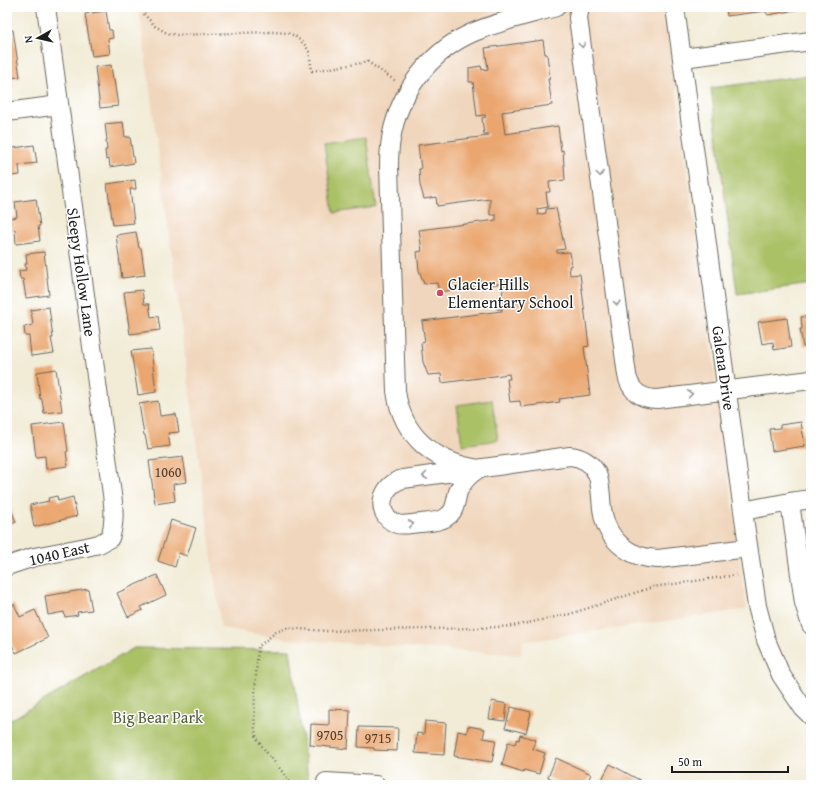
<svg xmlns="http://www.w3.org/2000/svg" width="818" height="792" font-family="'Gentium Book Plus',serif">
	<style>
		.built { fill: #f0d6bc }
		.green { fill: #aac166; stroke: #636e41 }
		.building { fill: #eaa66e }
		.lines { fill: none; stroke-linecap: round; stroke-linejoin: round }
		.minor-casing { stroke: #67655d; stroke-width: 20 }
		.path { stroke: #67655d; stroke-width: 2.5; stroke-dasharray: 1 3; stroke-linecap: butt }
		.minor { stroke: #fff; stroke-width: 18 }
		.oneway { stroke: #999 }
		.poi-dot { fill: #d1495b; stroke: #fff; stroke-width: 1.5 }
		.labels { text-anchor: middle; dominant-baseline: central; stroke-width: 3; stroke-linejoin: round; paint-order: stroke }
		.number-label { font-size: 14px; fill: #503e30 }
		.street-label { font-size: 16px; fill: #1c1c1c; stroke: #fff }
		.poi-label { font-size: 16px; fill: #1c1c1c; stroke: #fff; text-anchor: start }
		.park-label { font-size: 16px; fill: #555e3a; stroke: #fff }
	</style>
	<rect width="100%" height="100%" fill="#fff"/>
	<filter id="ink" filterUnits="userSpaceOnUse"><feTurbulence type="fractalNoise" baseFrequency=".025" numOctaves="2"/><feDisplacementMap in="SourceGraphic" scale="8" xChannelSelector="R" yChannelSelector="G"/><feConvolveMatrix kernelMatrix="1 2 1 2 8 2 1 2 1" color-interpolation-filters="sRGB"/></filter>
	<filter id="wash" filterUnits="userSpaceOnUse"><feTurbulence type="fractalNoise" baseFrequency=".012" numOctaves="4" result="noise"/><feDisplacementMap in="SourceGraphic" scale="16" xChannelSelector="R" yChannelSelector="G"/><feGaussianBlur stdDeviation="0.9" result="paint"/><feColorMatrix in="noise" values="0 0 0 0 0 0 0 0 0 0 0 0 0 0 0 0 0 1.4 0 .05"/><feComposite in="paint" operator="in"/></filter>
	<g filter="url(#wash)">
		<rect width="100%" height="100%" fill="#f2ecd7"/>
		<path class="built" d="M139,7h526l82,602 -224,33 -2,13 -234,-16 -66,-11z"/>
		<path class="green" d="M811,75v209l-74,10 -26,-206z
			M366,137l10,70 -42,6 -10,-70z
			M492,400l6,40 -36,5 -5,-40z
			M134,648l156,2 19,135h-302v-63z"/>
		<g id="blocks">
			<path class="building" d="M726,7h67l3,3 -28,5 -3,-4 -38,5z
				M106,11l3,19h3l1,8 -5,1 2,15 -18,2 -7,-42z
				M13,30l7,47 -13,1v-47z
				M543,40l2,14h2l3,25h-2l4,26 -50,7 3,22 53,-8 3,25 2,-1 2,30 -16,2 1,10h-4l2,15 -11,2 1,6 8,-2v-4l10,-1 9,41 -8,1v3l13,-1 2,14h-3l1,9 10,-1 9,72 -5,1 6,48 -31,4 1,3 -39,5 -1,-6 -10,1 -3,-23h3l-1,-5 -67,9 -1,-9 -13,1 -5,-13 -2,-19 4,-1 -3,-21 80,-10v-2h-5l1,-12h4l2,-14 -65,9 -2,-9 -13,1 -5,-14 -2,-18 5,-1 -3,-21 77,-10v-5h-6v-16l-53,7 -1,-9 -12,2 -4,-14 -1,-16h2l-3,-24 70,-9v-2h-4l-1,-7 -1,-9 4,-1 -1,-2 -8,1 -4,-34h-4v-14l12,-2 1,4 6,-1 -3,-21z
				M111,65l2,15h1l4,26 -18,2 -5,-41z
				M123,122l2,15h5l4,26 -24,4 -1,-8 -3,1 -1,-10h2l-1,-10h1l-2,-16z
				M34,145l3,18 -18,2 1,10 -9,1 -1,-4 -3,1v-24z
				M135,180l1,9h-6l4,34 -21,2 -6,-41z
				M36,199l4,27h-2l2,15 -24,3 -1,-15 -4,1 -2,-12 8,-1 -2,-15z
				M136,232l3,16h2l4,27 -23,3 -6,-43z
				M44,252l5,43 -23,3 -3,-19h-3l-1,-8 7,-1 -1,-6h2l-1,-10z
				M142,290l2,14h5l2,13 7,-1 2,14 -30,4 -6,-42z
				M49,307l4,31h-2l3,15 -23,3 -2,-20h-4l-1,-9 9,-2 -2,-15z
				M811,316v29l-8,2 -3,-18h2l-1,-12z
				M787,318l4,29 -17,3 -1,-8 -11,2 -4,-22z
				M151,349l5,43 -18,3 -7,-44z
				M56,369l6,42 -18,2 -2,-14h-2l-3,-27z
				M158,401l2,15 16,-2 3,18 -11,1 2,13 -22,3 -3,-14h-1l-5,-31z
				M64,422l4,29 -2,1 2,14 -22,3 -1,-13 -9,1 -4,-31z
				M801,422l4,24 -33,5 -3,-22 11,-1v-3z
				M183,457l4,25 -14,2 2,17 -20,3 -6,-43z
				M57,496l1,5 15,-4 4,19 -43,11 -4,-22 19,-4 -1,-3z
				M10,507l6,15 -9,3v-17z
				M171,520l25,8 -9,28 -8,-3 -4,14 -17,-6z
				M157,575l9,20 -25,12 2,3 -15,7 -11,-24z
				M88,589l4,21 -15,2 1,3 -13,2 -1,-5 -16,3 -3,-19z
				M14,604l6,13 15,-7 13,28 -32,15 -9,-18v-28z
				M492,701l15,3 -2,17 -16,-2z
				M511,707l20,5 -5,21 -21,-5z
				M329,709l21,1 -2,39 -38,-4 1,-21 18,1z
				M425,721l21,2 -2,32 -29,-2 2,-20 7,1z
				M468,726l17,3 -2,9 13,2 -4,22 -38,-6 4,-25 9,2z
				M359,727l39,1 -1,23 -23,-1v-2l-16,-1z
				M520,735l16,5 -3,9 12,4 -6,21 -15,-4 -1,2 -21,-7 6,-23 7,2 2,-5 2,1z
				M556,758l35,16 -5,11h-24v-1l-14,-7z
				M610,764l33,18 -1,3h-43z"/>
		</g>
	</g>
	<g filter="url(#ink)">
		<use href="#blocks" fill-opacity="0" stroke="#67655d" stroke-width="1"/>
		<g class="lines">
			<g class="minor-casing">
				<path id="minor" d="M580,7l-2,11 49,357c3,16 14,24 30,24l154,-19
					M675,7l68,504 14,95 9,34 15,35 22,33 8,8
					M683,58l128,-17
					M7,112l52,-7
					M478,469c-44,-7 -76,-33 -82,-78l-7,-225c0,-13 1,-25 4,-37 10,-42 41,-80 81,-97 26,-11 54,-17 82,-25
					M478,469c-9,6 -16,12 -20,23 -3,10 -2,20 -13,26 -7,4 -16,4 -24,5 -7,0 -17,3 -24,1 -24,-9 -16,-40 6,-45l167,-23c11,1 22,7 27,18 5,12 3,27 6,40 5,27 27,44 55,45l90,-11
					M811,499l-21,3 14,101 7,22
					M743,511l47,-9
					M7,566l27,-9 52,-10 13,-3 11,-6c5,-15 4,-29 2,-44l-66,-487
					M326,782l50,3"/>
			</g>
			<path class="path" d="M140,7l3,6 12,13 12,7 9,2 96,-3 16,1 7,3 11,10 3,6 3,19 56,-9 29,20
				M291,785c-9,-17 -25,-30 -34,-47 -6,-12 0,-74 1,-91l18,-15 11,-4 40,3 153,-3 33,-2 57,-12 83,-27 84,-12"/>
			<use href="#minor" class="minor"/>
		</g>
		<defs><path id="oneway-chevron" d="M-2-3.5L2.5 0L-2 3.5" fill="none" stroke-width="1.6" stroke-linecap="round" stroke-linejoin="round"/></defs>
		<g class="oneway">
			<use href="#oneway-chevron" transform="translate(582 45) rotate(82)"/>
			<use href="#oneway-chevron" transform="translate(600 174) rotate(82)"/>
			<use href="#oneway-chevron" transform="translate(617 303) rotate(82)"/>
			<use href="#oneway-chevron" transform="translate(690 394) rotate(-8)"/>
			<use href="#oneway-chevron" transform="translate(425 476) rotate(172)"/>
			<use href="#oneway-chevron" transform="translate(411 524) rotate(-6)"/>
		</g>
	</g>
	<circle class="poi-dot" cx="440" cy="293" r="4"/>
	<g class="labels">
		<g class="number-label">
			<text x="168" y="472">1060</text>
			<text x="330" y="735">9705</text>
			<text x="378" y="738">9715</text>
		</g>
		<g class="street-label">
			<text transform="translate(82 272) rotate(82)">Sleepy Hollow Lane</text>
			<text transform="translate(724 368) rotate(82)">Galena Drive</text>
			<text transform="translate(59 553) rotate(-13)">1040 East</text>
		</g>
		<g class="poi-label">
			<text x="448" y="284">Glacier Hills<tspan x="448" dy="18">Elementary School</tspan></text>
		</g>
		<g class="park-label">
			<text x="158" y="717">Big Bear Park</text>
		</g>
	</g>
	<rect width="818" height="792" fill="none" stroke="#fff" stroke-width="24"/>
	<g transform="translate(38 38) rotate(262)" stroke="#ffffff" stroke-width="3" paint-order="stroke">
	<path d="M0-3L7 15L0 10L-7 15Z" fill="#1c1c1c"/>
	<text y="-6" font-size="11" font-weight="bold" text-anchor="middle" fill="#1c1c1c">N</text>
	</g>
	<path d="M672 766v6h116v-6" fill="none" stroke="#1c1c1c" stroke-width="2"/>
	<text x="678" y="766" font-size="12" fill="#1c1c1c" stroke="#ffffff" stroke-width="3" paint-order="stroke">50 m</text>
</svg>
